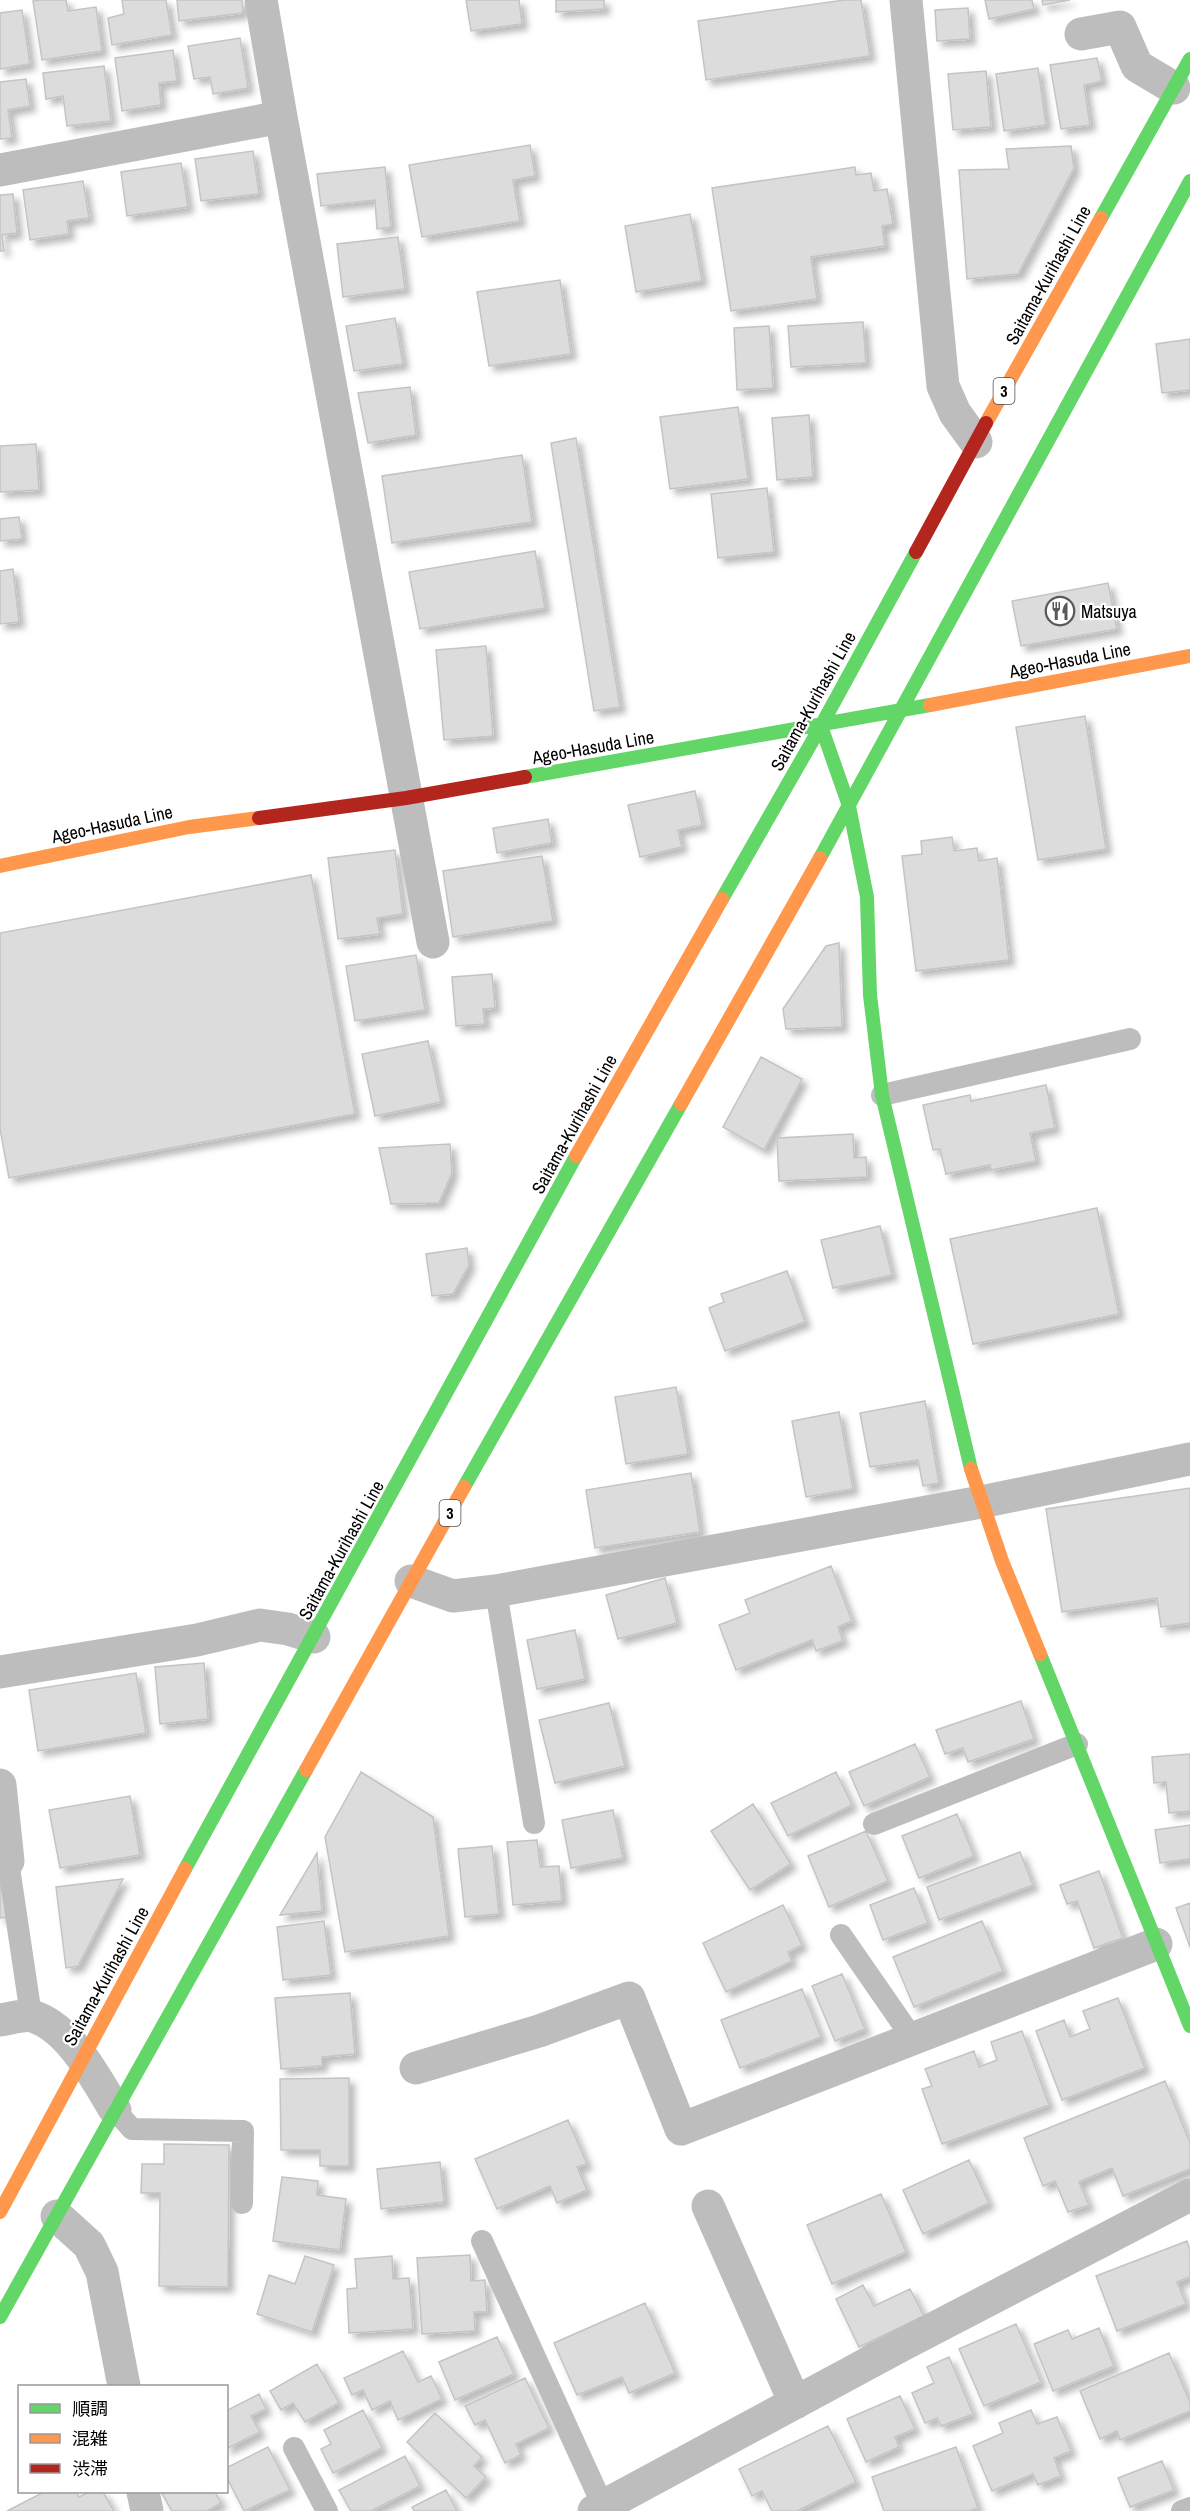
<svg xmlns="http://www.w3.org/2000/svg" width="1190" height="2511" font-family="'Archivo Narrow','Noto Sans JP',sans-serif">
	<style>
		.building { fill: #dcdcdc; stroke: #c4c4c4; stroke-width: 1.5; filter: url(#shadow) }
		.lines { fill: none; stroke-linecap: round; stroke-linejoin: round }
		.lane { stroke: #bdbdbd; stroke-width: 22 }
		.street { stroke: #bdbdbd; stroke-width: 33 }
		.fast { stroke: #63d668; stroke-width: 14 }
		.slow { stroke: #ff974d; stroke-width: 14 }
		.jam { stroke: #b3261e; stroke-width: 14 }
		.labels { text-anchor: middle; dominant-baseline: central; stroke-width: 4.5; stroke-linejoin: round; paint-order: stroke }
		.shield { fill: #fff; stroke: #4c4c4c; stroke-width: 1.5 }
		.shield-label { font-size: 16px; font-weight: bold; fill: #000 }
		.street-label { font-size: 18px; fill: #000; stroke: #fff }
		.poi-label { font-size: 18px; fill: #000; stroke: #fff; text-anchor: start }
	</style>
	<defs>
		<filter id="shadow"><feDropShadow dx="5.5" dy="5.5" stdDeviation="3" flood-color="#0004"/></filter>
	</defs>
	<rect width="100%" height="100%" fill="#fff"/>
	<path class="building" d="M40,0h26l2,11 28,-4 6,44 -60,9 -9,-59z
		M122,0h44l6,35 -60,10 -4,-27 16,-4z
		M177,0h65l1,13 -64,8z
		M466,0h53l3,24 -51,7z
		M556,0h48v9l-48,3z
		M844,0h17l9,56 -164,24 -8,-59z
		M985,0h47l2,9 -45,10z
		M1042,0h28l-27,5z
		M968,8l2,31 -33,2 -2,-31z
		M22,10l8,54 -30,5v-56z
		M240,38l8,50 -35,6 -3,-17 -16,2 -6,-33z
		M173,50l4,31 -18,2 2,22 -39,6 -7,-53z
		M1097,58l5,23 -18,4 6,40 -29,4 -11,-64z
		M104,66l7,55 -44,5 -4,-30 -17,3 -3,-26z
		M1038,68l8,57 -42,6 -8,-57z
		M986,71l5,56 -38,3 -5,-56z
		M26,79l4,27 -22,4 4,28 -12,1v-57z
		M530,145l5,31 -22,4 7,41 -98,16 -13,-72z
		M1071,146l3,22 -56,106 -51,5 -8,-109 50,-1 -3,-20z
		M253,151l6,43 -58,7 -6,-42z
		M181,163l7,44 -61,9 -6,-44z
		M385,167l6,60 -14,2 -2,-29 -54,6 -4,-32z
		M855,167l1,8 15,-2 3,18 13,-2 6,35 -11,2 3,20 -74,11 6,42 -86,12 -19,-123z
		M83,181l6,37 -22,3 2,13 -39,6 -7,-50z
		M13,194l4,39 -15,2 2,16h-4v-56z
		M690,214l12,67 -66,11 -11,-66z
		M398,237l7,52 -62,8 -6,-53z
		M560,280l11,74 -82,12 -12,-74z
		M395,318l8,46 -49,7 -8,-45z
		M863,322l3,41 -75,4 -3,-41z
		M769,326l4,62 -36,2 -3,-62z
		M1190,339v51l-28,3 -6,-49z
		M410,387l6,48 -48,8 -10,-50z
		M738,407l10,72 -78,10 -10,-72z
		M809,415l4,62 -36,3 -5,-62z
		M576,438l44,269 -26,4 -43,-268z
		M36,444l3,46 -39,2v-46z
		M522,455l10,67 -140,21 -10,-67z
		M767,488l7,64 -56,6 -7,-64z
		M19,517l3,22 -22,2v-22z
		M535,551l10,57 -125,21 -11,-57z
		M13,569l6,53 -19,2v-53z
		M1108,583l9,46 -96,17 -9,-45z
		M486,646l7,90 -49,4 -8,-90z
		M1085,716l21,133 -68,11 -22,-133z
		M695,791l7,34 -24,5 4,17 -42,10 -12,-52z
		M548,819l4,24 -55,10 -4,-25z
		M952,837l2,14 23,-3 2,13 18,-3 12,102 -93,11 -14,-115 20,-2 -1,-13z
		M395,850l8,64 -26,4 3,16 -42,5 -10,-81z
		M542,856l11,65 -100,16 -10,-66z
		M311,875l44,239 -346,64 -9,-49v-196z
		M839,943l3,84 -56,2 -3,-20 43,-63z
		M416,955l9,55 -70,11 -9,-55z
		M492,974l3,34 -12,1 2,15 -29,2 -4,-49z
		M428,1041l13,61 -66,14 -13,-62z
		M761,1057l41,22 -38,71 -41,-23z
		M1046,1085l9,43 -25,5 6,28 -45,9 -1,-5 -44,9 -6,-25 -7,1 -10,-45 47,-10 1,6z
		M853,1134l1,24 12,-1 1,20 -88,4 -2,-43z
		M450,1144l2,29 -13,30 -48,1 -12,-56z
		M1097,1208l22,106 -146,30 -23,-105z
		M880,1226l12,49 -59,13 -12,-48z
		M467,1248l2,17 -16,29 -21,2 -6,-42z
		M787,1271l18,51 -80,29 -16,-43 15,-6 -3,-8z
		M676,1387l12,67 -62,10 -11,-67z
		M925,1401l14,82 -16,3 -5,-26 -48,7 -10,-54z
		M839,1412l14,77 -47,8 -14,-76z
		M691,1473l9,59 -105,16 -9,-58z
		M1190,1488v135l-29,4 -4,-29 -95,14 -16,-103z
		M831,1566l21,55 -14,6 5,14 -27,10 -4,-11 -76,30 -17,-45 31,-12 -5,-13z
		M665,1578l12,45 -59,16 -12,-44z
		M575,1630l10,49 -48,10 -10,-49z
		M204,1663l4,56 -48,5 -5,-57z
		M136,1673l10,60 -108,18 -9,-61z
		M1021,1701l13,38 -66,23 -5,-14 -18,6 -9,-24z
		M609,1703l16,63 -70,17 -16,-63z
		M915,1744l15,33 -66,29 -15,-34z
		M1190,1754v57l-21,2 -3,-31 -12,1 -2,-26z
		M361,1772l72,45 16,119 -104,16 -20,-115z
		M836,1772l16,33 -64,31 -17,-33z
		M130,1796l10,59 -80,13 -11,-58z
		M753,1804l38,60 -41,26 -39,-59z
		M613,1810l10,48 -52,10 -9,-48z
		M957,1814l17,42 -55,22 -17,-42z
		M1190,1825v34l-30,4 -5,-33z
		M866,1831l22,50 -59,26 -21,-51z
		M537,1840l3,27 19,-1 3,35 -49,4 -6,-63z
		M492,1846l7,68 -34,3 -7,-68z
		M1020,1852l13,33 -94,35 -12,-33z
		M317,1853l5,58 -42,4z
		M0,1864l12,52 -12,2z
		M1099,1871l24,67 -29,10 -17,-47 -10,3 -7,-19z
		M123,1879l-45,87 -12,2 -10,-81z
		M914,1888l14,35 -45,17 -13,-35z
		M1190,1903v44l-14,-39z
		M783,1905l19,40 -14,7 4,9 -66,31 -23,-49z
		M324,1921l7,54 -48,5 -6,-53z
		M982,1921l21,50 -89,36 -21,-50z
		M842,1974l23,55 -30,12 -23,-55z
		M802,1989l19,48 -81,31 -19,-48z
		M350,1993l5,61 -33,3v9l-41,3 -6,-71z
		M1118,1998l27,70 -83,32 -26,-69 28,-11 6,17 20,-8 -7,-18z
		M1022,2031l27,74 -107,39 -20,-55 10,-3 -7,-17 49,-18 5,16 18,-7 -6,-18z
		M349,2078v88h-29v-16h-39l-1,-71z
		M1165,2081l25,62v26l-67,27 -11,-28 -33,14 10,23 -21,7 -13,-31 -12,5 -19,-48z
		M568,2120l19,44 -10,3 10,23 -30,13 -7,-17 -53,23 -22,-50z
		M164,2144l65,1 -1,142 -69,-1 1,-93h-19l1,-29h22z
		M969,2160l20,43 -66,31 -20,-44z
		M440,2162l4,40 -63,7 -4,-40z
		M282,2177l36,4 -1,14 29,4 -6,51 -67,-9z
		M881,2194l25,58 -74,32 -25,-59z
		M1187,2241l3,9v27l-13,5 9,22 -69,27 -21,-55z
		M470,2255l1,26 14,-1 2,32h-13l1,19 -53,3 -5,-76z
		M305,2256l29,9 -22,67 -55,-18 12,-39 26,9z
		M392,2256l1,23 16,-1 4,51 -64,4 -2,-44 10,-1 -2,-29z
		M863,2285l11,21 36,-17 14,27 -65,31 -23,-48z
		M645,2303l30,70 -46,20 -7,-16 -45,18 -23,-52z
		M1016,2324l25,58 -57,24 -25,-57z
		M1099,2328l15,38 -61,25 -19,-47 34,-14 4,9z
		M497,2337l17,37 -59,26 -16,-38z
		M403,2351l15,31 13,-6 11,23 -44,21 -8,-19 -18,9 -9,-20 -11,5 -8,-17z
		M1169,2353l21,49v9l-70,29 -3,-9 -17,8 -20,-48z
		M949,2357l24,57 -32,12 -4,-8 -12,5 -13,-30 22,-10 -7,-16z
		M317,2364l22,39 -34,19 -12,-19 -12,7 -11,-19z
		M525,2378l24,50 -33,16 5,11 -16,8 -20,-43 -10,5 -10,-19z
		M259,2394l7,15 -15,7 9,16 -34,17v-38z
		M900,2396l15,33 -20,8 4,10 -33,15 -19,-43z
		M363,2410l19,38 -49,25 -12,-24 10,-5 -7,-14z
		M1031,2410l6,14 20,-7 14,34 -17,7 7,18 -23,9 -5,-11 -41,17 -19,-45 30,-13 -4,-10z
		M435,2413l47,44 -8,9 12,11 -20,21 -59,-56z
		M828,2426l28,56 -59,29h-25l-10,-20 -10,5 -13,-27z
		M268,2447l22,43 -46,21 -18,-35v-8z
		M956,2447l22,61 -9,3h-85l-12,-34z
		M405,2456l15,30 -49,25h-20l-12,-21z
		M1162,2461l12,29 -44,17 -12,-29z
		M446,2490l11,21h-43l-2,-4z
		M44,2492h32l3,5 10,-5h14l11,19h-107z
		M161,2492h54l6,11 -14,8h-35z"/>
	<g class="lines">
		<path class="lane" d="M882,1095l248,-56
			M496,1591l38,232
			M874,1824l203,-80
			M8,1861l23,154
			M841,1935l72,104
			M115,2110l17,19 111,2 -1,72
			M482,2241l121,265
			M294,2448l33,63
			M1182,2511l8,-3"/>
		<path class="street" d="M906,0l37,386 12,27 21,29
			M1081,34l39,-7 17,39 37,22
			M281,117l152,825
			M0,170l281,-53 -20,-117
			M411,1581l42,15 43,-5 485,-89 209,-43
			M0,1672l197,-32 63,-15 28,4 26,8
			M0,1785l8,76
			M0,2020c9,-1 24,-6 32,-4 38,11 64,63 83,94
			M416,2068l123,-37 90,-33 52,131 475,-185
			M708,2206l87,197
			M57,2216l32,29 13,27 22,114
			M143,2492l4,19
			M594,2511l308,-166 288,-150"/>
		<path class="fast" d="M1101,218l89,-159
			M821,726l28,80 18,91 3,98 12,100 89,374
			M525,777l405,-72
			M820,858l370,-677
			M722,899l99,-173 95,-174
			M464,1487l217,-383
			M1040,1654l150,372
			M185,1869l391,-713
			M0,2317l306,-547"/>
		<path class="slow" d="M986,423l115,-205
			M930,705l260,-49
			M0,866l189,-39 70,-9
			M681,1104l139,-246
			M576,1156l146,-257
			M971,1469l31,92 38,93
			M306,1770l158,-283
			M0,2212l185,-343"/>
		<path class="jam" d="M916,552l70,-129
			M259,818l147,-20 119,-21"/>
	</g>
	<defs>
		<g id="restaurant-ring" transform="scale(1.5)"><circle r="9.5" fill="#fff" stroke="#595959" stroke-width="1.5"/><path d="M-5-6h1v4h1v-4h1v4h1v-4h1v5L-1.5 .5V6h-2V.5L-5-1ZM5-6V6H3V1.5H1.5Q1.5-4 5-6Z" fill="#595959"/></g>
	</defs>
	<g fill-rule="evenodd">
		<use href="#restaurant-ring" x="1060" y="611"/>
	</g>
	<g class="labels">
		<g class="shield">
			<rect x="993.5" y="378" width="21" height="26" rx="4.5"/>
			<rect x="439.5" y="1500" width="21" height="26" rx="4.5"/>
		</g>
		<g class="shield-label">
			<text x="1004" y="391">3</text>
			<text x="450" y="1513">3</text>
		</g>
		<g class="street-label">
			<text transform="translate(1048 275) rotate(-61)">Saitama-Kurihashi Line</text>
			<text transform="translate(1070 660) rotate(-11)">Ageo-Hasuda Line</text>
			<text transform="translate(813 701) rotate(-61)">Saitama-Kurihashi Line</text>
			<text transform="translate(593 747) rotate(-10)">Ageo-Hasuda Line</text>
			<text transform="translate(112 824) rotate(-12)">Ageo-Hasuda Line</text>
			<text transform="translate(574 1124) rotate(-61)">Saitama-Kurihashi Line</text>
			<text transform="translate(341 1550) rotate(-61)">Saitama-Kurihashi Line</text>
			<text transform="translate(106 1976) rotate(-61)">Saitama-Kurihashi Line</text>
		</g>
		<g class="poi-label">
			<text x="1081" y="611">Matsuya</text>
		</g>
	</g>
	<rect x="18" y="2385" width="210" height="108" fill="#ffffff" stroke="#999999" stroke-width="1.5"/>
	<rect x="30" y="2404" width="30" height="9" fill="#63d668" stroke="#999999" stroke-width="1.5"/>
	<text x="72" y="2415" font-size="18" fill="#000000">順調</text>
	<rect x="30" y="2434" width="30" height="9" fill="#ff974d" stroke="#999999" stroke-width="1.5"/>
	<text x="72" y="2445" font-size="18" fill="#000000">混雑</text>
	<rect x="30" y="2464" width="30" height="9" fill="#b3261e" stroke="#999999" stroke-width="1.5"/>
	<text x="72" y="2475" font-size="18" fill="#000000">渋滞</text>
</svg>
